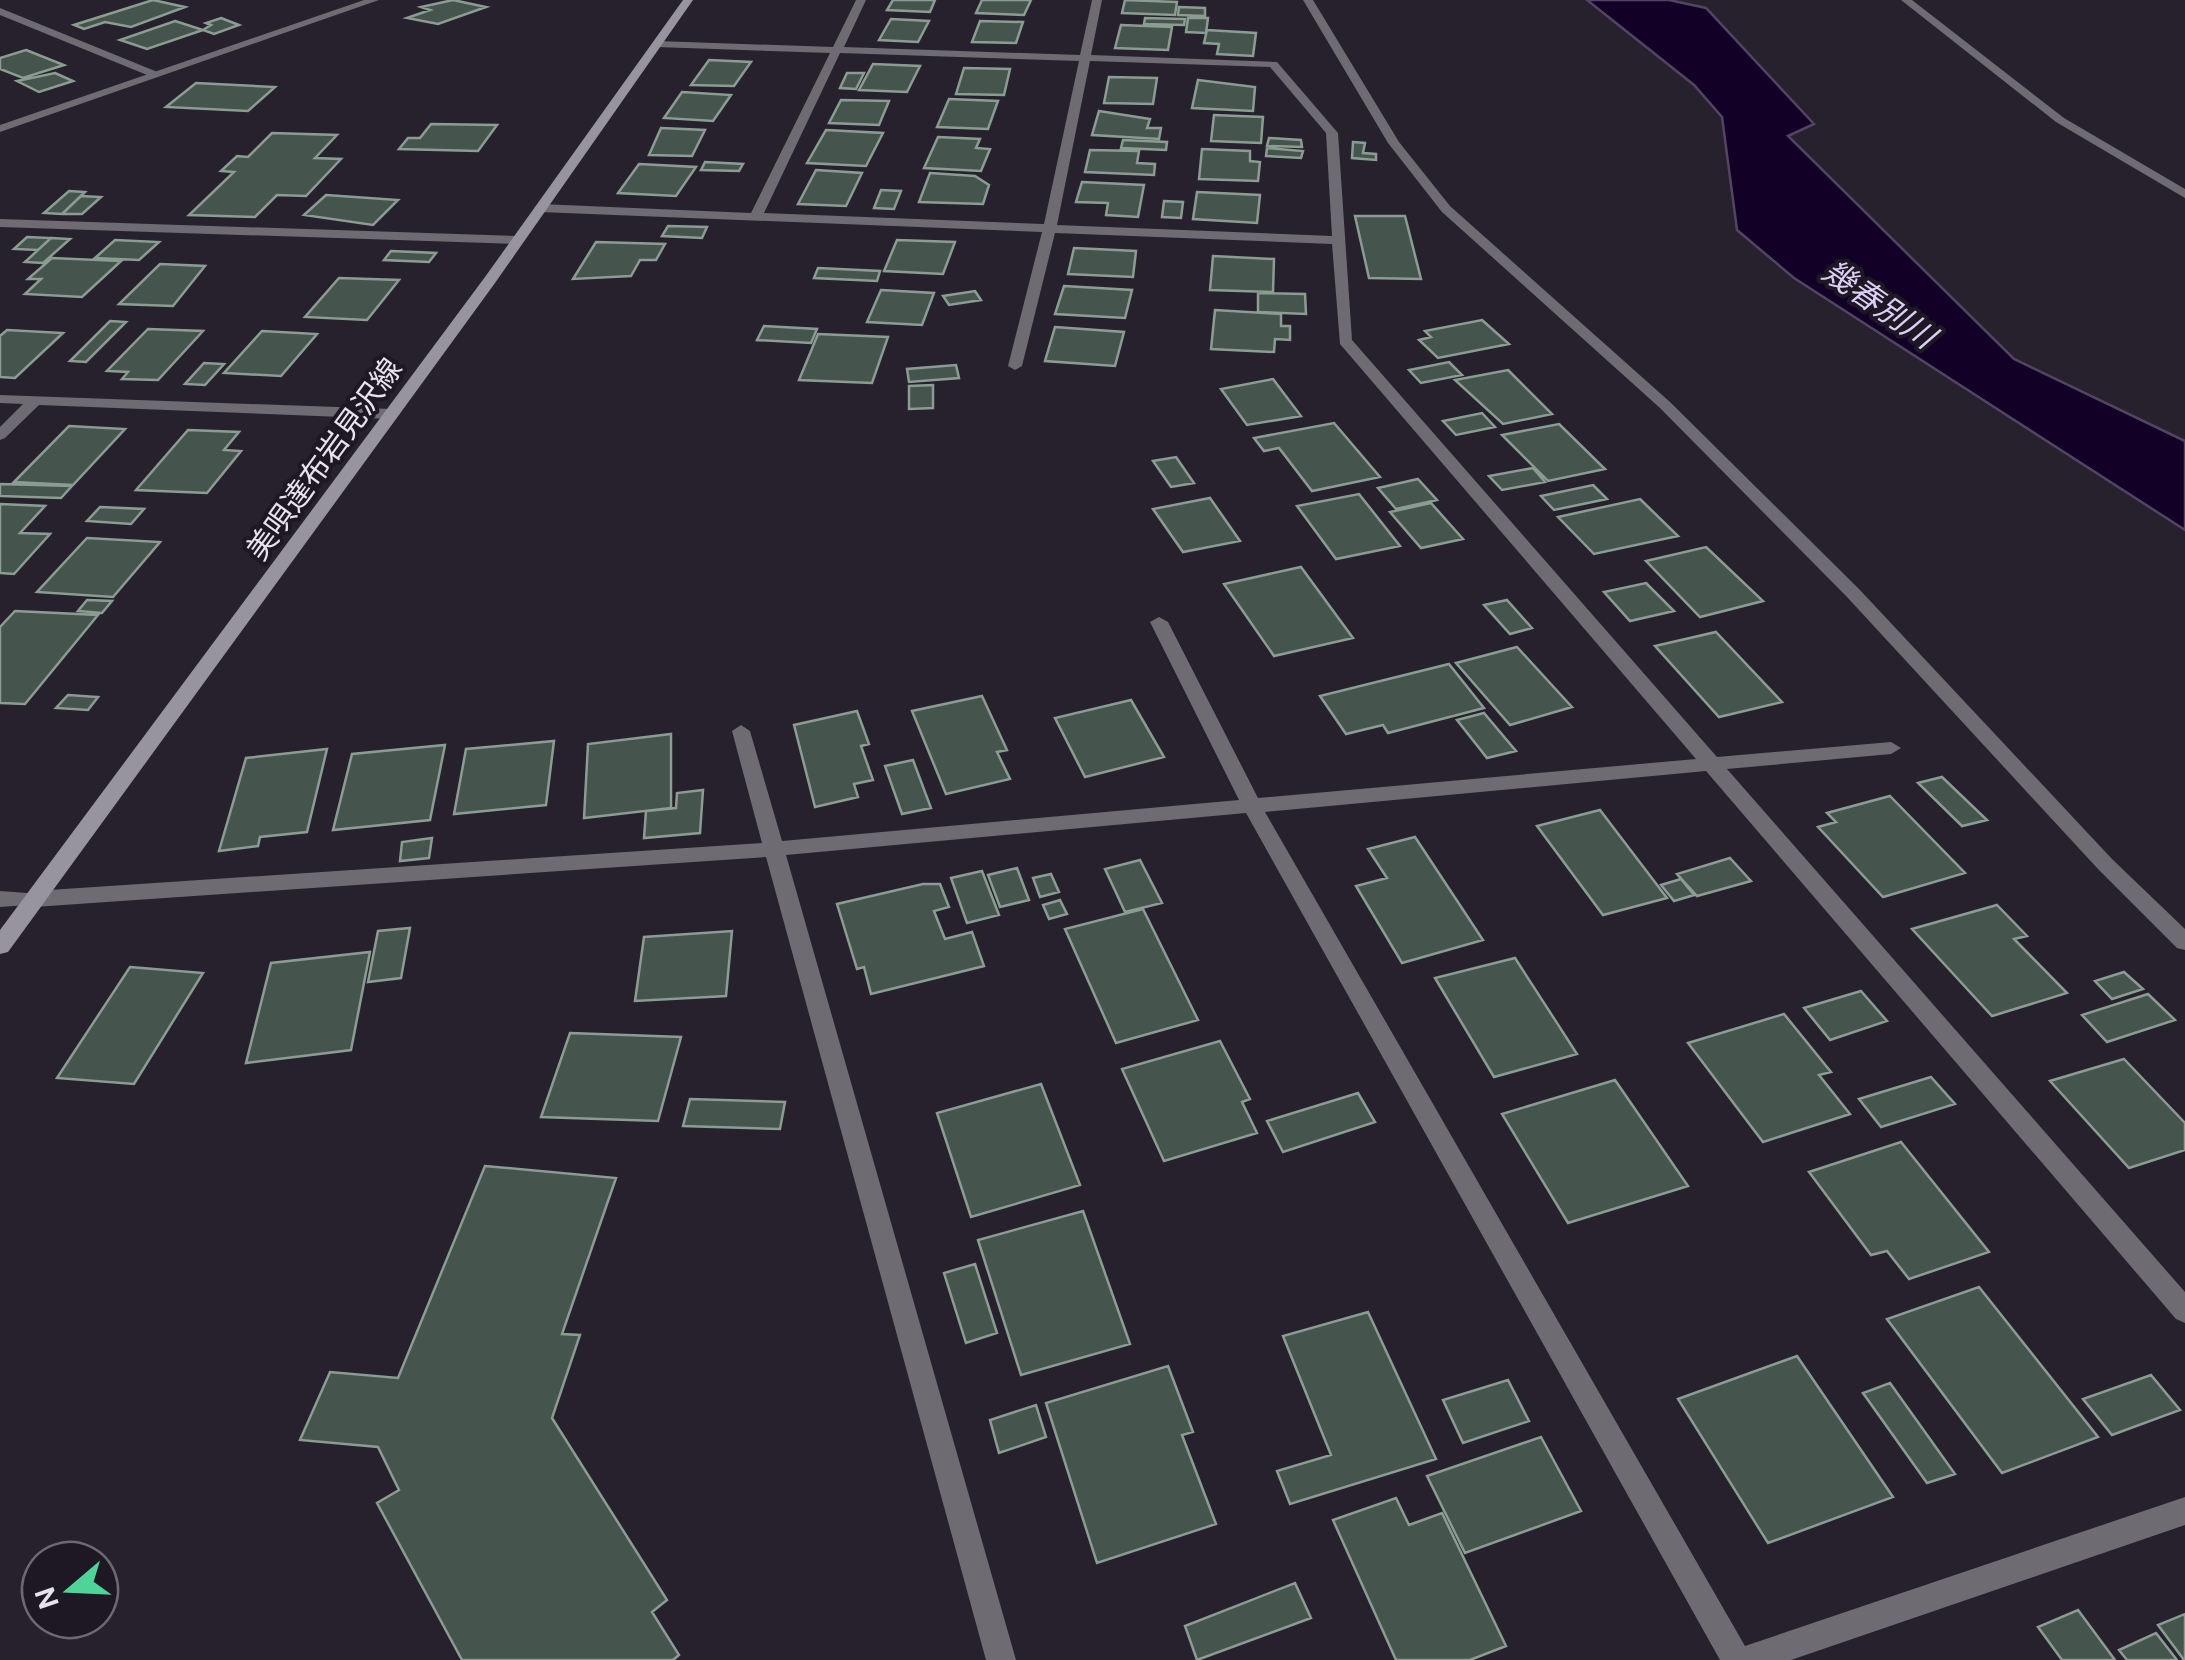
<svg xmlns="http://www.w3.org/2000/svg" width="2185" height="1660" font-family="'DM Sans','Noto Sans JP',sans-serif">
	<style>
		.water { fill: #130027; stroke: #524462; stroke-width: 2.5 }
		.building { fill: #45544c; stroke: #8b9c92; stroke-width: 2.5 }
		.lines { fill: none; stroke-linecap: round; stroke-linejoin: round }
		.service { fill: #6e6b72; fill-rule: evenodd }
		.minor { fill: #6e6b72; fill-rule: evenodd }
		.tertiary { fill: #6e6b72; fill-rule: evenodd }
		.secondary { fill: #98949f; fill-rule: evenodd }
		.labels { text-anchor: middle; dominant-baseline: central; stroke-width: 8; stroke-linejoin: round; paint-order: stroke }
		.far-street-label { font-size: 30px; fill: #e6e3eb; stroke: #1d1823 }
		.far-water-label { font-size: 32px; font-style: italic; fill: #ddcef4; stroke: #1d1823 }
	</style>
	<rect width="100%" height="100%" fill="#26212d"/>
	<path class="water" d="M1587,0h82l37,8 108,116 -26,12 226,223 171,82v89l-391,-252 -57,-48 -15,-113 -28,-32z"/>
	<path class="building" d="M153,0l32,7 -54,20 -26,-5 -21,7 -10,-4z
		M453,0l33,7 -48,17 -31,-6 23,-8 -9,-3z
		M893,0h42l-5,12 -43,-2z
		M982,0h49l-7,15 -48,-2z
		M1125,0l52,2 -2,13 -53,-2z
		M1179,7l26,1v8l-27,-1z
		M221,18l18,7 -25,9 -11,-4 8,-5 -5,-2z
		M1145,18l40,1 -1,6 -40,-1z
		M1188,18h20l-2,15 -20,-1z
		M891,19l38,2 -11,21 -39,-2z
		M175,21l28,9 -56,19 -27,-9z
		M980,21l43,1 -7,21 -44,-1z
		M1121,25l51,2 -4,23 -53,-2z
		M1207,30l49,3 -3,23 -36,-2 2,-10 -15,-1z
		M26,50l38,15 -41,13 -23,-9v-11z
		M709,60l42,2 -17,24 -43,-1z
		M873,64l47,2 -13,26 -48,-2z
		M964,68l46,1 -6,26 -48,-1z
		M55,73l18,8 -34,11 -22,-11z
		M847,73h17l-8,16 -16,-1z
		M1109,77l48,1 -4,26 -49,-1z
		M1198,80l57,7 -2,24 -61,-3z
		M196,83l79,4 -27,24 -82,-4z
		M682,92l49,3 -18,26 -49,-3z
		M949,99l49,2 -10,28 -51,-2z
		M841,100l48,1 -10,24 -50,-2z
		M1099,111l51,8 -3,9h14l-2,11 -67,-4z
		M1214,115l49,2 -2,26 -50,-2z
		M431,124l66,1 -19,26 -79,-2 9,-11h12z
		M661,128l44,2 -13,26 -43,-1z
		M826,130l57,3 -17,33 -59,-3z
		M272,133l65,2 -22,23 26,1 -35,37 -29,-1 -22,22 -66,-2 45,-43 -13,-1 16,-15 11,1z
		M938,137l42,2 -4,9 14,1 -9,22 -57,-3z
		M1269,138l32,2 1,7 -35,-1z
		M1123,140l44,2 -1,8 -45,-2z
		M1353,142l12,1 -2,10 13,1v6l-24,-2z
		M1267,148l36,3 -2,7 -35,-2z
		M1202,149l48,2v10l10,1 -2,19 -59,-2z
		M1090,150l49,1 -2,12 18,1 -1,11 -69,-3z
		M705,162l38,2 -4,7 -38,-1z
		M639,164l57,3 -20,29 -58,-3z
		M816,170l46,3 -16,33 -48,-2z
		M930,173l45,3 14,9 -6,19 -64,-2z
		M1082,182l62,3 -6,32 -32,-2 2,-12 -32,-1z
		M881,190l20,1 -7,18 -20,-1z
		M69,191l16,1 -23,22 -18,-1z
		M1197,192l63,3 -3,28 -64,-4z
		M326,195l72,5 -25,25 -69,-10z
		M81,196l20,1 -19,17h-20z
		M1164,201l19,1 -2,16 -19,-1z
		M1355,216h50l16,63 -52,-1z
		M668,226l39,1 -5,11 -40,-2z
		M27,237l24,1 -13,12 -24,-1z
		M51,238l19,1 -27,24 -18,-1z
		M115,240l44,2 -20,18 -44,-2z
		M897,240l58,2 -12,32 -59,-3z
		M596,242l69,2 -9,16h-16l-9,16 -58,3z
		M1074,248l62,3 -3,26 -65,-3z
		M391,251l45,2 -7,9 -45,-2z
		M1213,256l61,3 -1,33 -63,-2z
		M52,258l69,3 -39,36 -57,-3 16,-15h-13z
		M160,264l45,2 -32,40 -54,-2z
		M818,268l62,3 -3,10 -63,-3z
		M339,278l60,2 -32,40 -62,-3z
		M1064,286l68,4 -7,28 -70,-4z
		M881,290l53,3 -12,32 -55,-3z
		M975,291l6,9 -32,5 -6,-9z
		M1258,293l47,1 1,20 -48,-2z
		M1215,310l66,4v12h9v14l-15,-1 -1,13 -63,-3z
		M1482,320l27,24 -71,14 -19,-18 12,-3 -6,-6z
		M110,321l16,1 -40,40 -16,-1z
		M764,326l53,3 -6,14 -54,-3z
		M1055,327l69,5 -9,34 -70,-5z
		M148,329l55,2 -45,49 -36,-1 6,-7 -21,-1z
		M7,330l56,3 -48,45 -15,-1v-41z
		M262,331l55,3 -36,42 -57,-3z
		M818,334l70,3 -16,46 -73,-3z
		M1449,362l13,13 -41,8 -12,-13z
		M204,363l20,1 -19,21 -20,-1z
		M956,365l3,13 -50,4 -2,-13z
		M1508,370l44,44 -49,10 -48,-44z
		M1273,379l28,37 -54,9 -26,-36z
		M933,385v23l-24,1v-23z
		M1482,413l13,14 -39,8 -13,-14z
		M1334,423l46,54 -68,14 -33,-43 -15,3 -10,-13z
		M1559,424l46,45 -57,12 -46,-46z
		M69,426l56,3 -52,56 -59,-3z
		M188,430l51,2 -15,18 17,1 -34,42 -71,-3z
		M1176,457l18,26 -23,4 -18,-26z
		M1533,468l12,14 -43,8 -13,-14z
		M1418,479l19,21 -41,9 -18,-21z
		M0,484l72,2 -11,12 -61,-2z
		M1593,485l14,14 -53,11 -13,-14z
		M1359,494l41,52 -64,13 -39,-53z
		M1210,498l30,43 -57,11 -30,-43z
		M1640,499l38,37 -84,18 -36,-37z
		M1431,503l32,36 -42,9 -31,-36z
		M0,504l45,2 -25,27 30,1 -36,40 -14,-1z
		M100,507l44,2 -13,15 -44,-3z
		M87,538l73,4 -47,55 -76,-5z
		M1706,547l57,54 -63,16 -54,-56z
		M1301,567l52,71 -79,18 -50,-72z
		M1646,583l28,28 -44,10 -26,-29z
		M87,600l25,1 -10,12 -24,-2z
		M1507,600l25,28 -22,6 -26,-29z
		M15,611l83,4 -73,89 -25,-1v-76z
		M1716,632l66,70 -63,15 -64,-71z
		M1517,647l55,60 -62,18 -54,-62z
		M1449,664l35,44 -96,25 -5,-8 -37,9 -26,-38z
		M68,695l30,2 -10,13 -32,-2z
		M982,696l25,54 -10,2 13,27 -64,15 -34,-83z
		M1131,700l33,57 -79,20 -30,-59z
		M857,711l12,33 -8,2 12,34 -19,4 4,13 -43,10 -21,-82z
		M1484,713l32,38 -29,7 -30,-38z
		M671,734v74l-87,10 4,-74z
		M554,741l-8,64 -92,9 12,-65z
		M445,745l-15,75 -97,10 19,-76z
		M327,749l-20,83 -47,5 -2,9 -39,5 27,-93z
		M913,760l18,48 -29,6 -17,-48z
		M1942,777l45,43 -25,6 -44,-43z
		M703,790l-3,43 -56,5 2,-27 30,-3 1,-15z
		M1890,796l75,77 -82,24 -65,-70 18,-5 -9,-9z
		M1600,810l67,88 -64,17 -66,-89z
		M1415,837l68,103 -81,23 -46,-77 31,-8 -19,-29z
		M432,838l-3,20 -29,3 2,-19z
		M1730,858l21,23 -54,15 -20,-22z
		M1140,860l22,43 -37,9 -20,-43z
		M1017,868l12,32 -29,7 -12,-32z
		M982,871l17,44 -32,8 -16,-45z
		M1051,874l8,18 -19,5 -7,-19z
		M1681,879l13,16 -20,6 -13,-16z
		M923,884h17l9,23 -15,4 11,28 27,-7 12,34 -113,28 -7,-27 -7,2 -20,-65z
		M1060,900l7,14 -18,5 -6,-14z
		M1997,905l30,31 -13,3 53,54 -75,23 -80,-87z
		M1143,909l55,111 -82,23 -51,-114z
		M410,928l-9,50 -33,4 10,-51z
		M732,931l-6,65 -91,5 9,-64z
		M370,952l-19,98 -105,13 25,-100z
		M1515,958l62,96 -83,23 -59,-99z
		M130,967l73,6 -69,111 -77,-6z
		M2124,972l19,17 -31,10 -17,-18z
		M1861,991l26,30 -57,19 -26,-32z
		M2148,994l27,26 -68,22 -25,-27z
		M1784,1014l47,58 -12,3 31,39 -87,28 -75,-99z
		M570,1033l111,4 -23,84 -117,-4z
		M1220,1041l30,58 -8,3 15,31 -93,28 -42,-92z
		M2124,1059l61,64v27l-56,18 -79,-87z
		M1931,1077l24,27 -74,23 -22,-28z
		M1615,1080l73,106 -120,37 -66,-109z
		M1041,1084l39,101 -109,32 -34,-104z
		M1358,1093l17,29 -92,30 -16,-31z
		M690,1099l95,3 -5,27 -97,-3z
		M1901,1142l88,110 -80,27 -22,-28 -16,4 -62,-83z
		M485,1166l131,12 -54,156 18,1 -28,83 115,182 -15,12 27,43 -6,5h-211l-85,-157 22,-13 -21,-43 -78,-7 30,-68 68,6z
		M1083,1211l47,133 -109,31 -43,-135z
		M975,1264l22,69 -31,10 -22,-70z
		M1979,1287l119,150 -96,36 -115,-154z
		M1368,1312l68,147 -146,45 -13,-33 54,-16 -48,-119z
		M1797,1356l96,141 -125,46 -90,-144z
		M1168,1366l25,66 -11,3 34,89 -119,39 -51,-160z
		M2151,1375l29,35 -68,25 -29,-36z
		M1508,1380l21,41 -66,22 -20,-43z
		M1890,1383l65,91 -28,9 -64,-90z
		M1036,1405l10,32 -47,16 -9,-33z
		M1541,1437l40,74 -116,42 -38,-77z
		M1396,1498l13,27 33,-12 64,133 -36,14h-74l-63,-140z
		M1295,1583l16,35 -114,42 -12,-34z
		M2078,1610l37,50h-53l-24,-33z
		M2185,1614v46h-1l-26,-35z
		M2156,1633l21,27h-50l-8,-10z"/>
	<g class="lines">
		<path class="service" d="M1303,0h10l86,142 51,64 220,196 189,187 253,270 73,70v21l-8,-2 -79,-79 -251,-272 -187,-189 -218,-196 -54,-69z
			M1901,0h11l152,118 121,71v9l-129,-76z"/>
		<path class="minor" d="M856,0h10l-22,47 236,8 12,-55h10l-11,55 186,7 61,71 14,207 365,417 174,-15 10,6 -10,6 -164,15 458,523v31l-9,-4 -470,-548 -441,41 480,834 440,-149v28l-394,135h-71l-474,-847 -460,42 230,805h-30l-220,-803 -732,50 -7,-3 -3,-5 3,-5 7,-3 728,-48 -30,-112 9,-6 9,6 32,110 457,-41 -89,-178 9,-5 9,5 90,176 438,-39 -356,-415 -8,-100 -277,-11 -33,133 -7,4 -7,-4 34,-134 -502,-20 -6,-4 6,-4 211,9 79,-160 -173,-6 -5,-3 5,-3 176,6zM840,53l239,8 -35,163 -280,-11zM1090,61l180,6 56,66 6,103 -275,-11z
			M0,8l160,65 1,2 -9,2 -152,-62z
			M0,219l517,17 6,4 -6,4 -517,-17z
			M0,395l392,14 8,5 -8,5 -353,-14 -34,33 -5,2v-13l23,-23 -23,-1z"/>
		<path class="tertiary" d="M364,0h15l-379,132v-7z
			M0,891l41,3 3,5 -3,5 -41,3z"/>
		<path class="secondary" d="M683,0h10l-198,283 -487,669 -8,2v-24l485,-653z"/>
	</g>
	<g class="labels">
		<g class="far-street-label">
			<text transform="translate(324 459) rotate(-54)">美唄達布岩見沢線</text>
		</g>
		<g class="far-water-label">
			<text transform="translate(1879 304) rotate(35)">幾春別川</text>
		</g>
	</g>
	<g transform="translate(70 1590) rotate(251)"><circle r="48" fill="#1d1823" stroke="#6d6973" stroke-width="2.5"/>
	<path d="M0-8L18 38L0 25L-18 38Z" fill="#50d398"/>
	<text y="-15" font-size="28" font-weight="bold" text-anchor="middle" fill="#e6e3eb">N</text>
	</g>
</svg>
